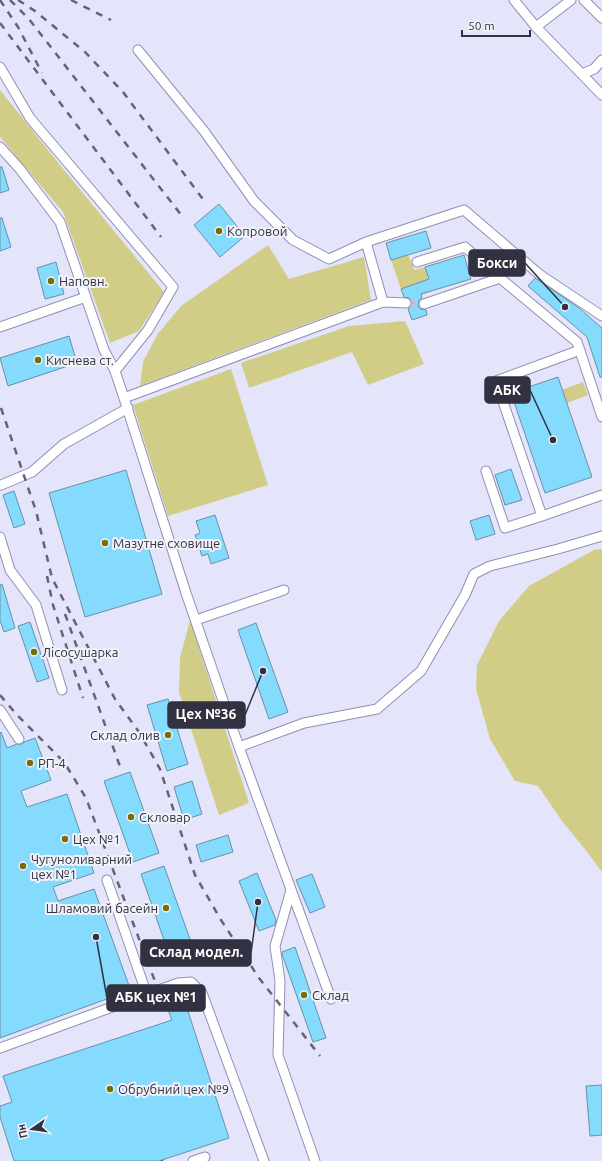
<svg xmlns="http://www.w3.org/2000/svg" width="602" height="1161" font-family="Ubuntu,sans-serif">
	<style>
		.green { fill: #d1cd87 }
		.building { fill: #84dbfd; stroke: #6892a4 }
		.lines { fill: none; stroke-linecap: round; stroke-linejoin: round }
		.minor-tunnel { stroke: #c0c0d6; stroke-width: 9; stroke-dasharray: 9 4.5; stroke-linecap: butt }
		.minor-casing { stroke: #908fb3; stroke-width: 11 }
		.minor { stroke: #fff; stroke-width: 9 }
		.rail { stroke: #656476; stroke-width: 2.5; stroke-dasharray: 7 7; stroke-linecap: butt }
		.poi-dot { fill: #746e0d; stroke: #f2f2fa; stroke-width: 1.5 }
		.labels { text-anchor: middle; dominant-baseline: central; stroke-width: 4; stroke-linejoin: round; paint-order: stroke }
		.poi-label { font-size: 13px; fill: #323141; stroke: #f2f2fa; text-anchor: start }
		.leader { fill: none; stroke: #323141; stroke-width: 1.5 }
		.callout-dot { fill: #323141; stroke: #f2f2fa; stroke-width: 1.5 }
		.callout { fill: #323141; stroke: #323141; stroke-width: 1.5 }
		.callout-label { font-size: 14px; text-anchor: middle; font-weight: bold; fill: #fff }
	</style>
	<rect width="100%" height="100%" fill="#e4e4fb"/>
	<path class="green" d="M0,90l64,80 100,122 -25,39 -29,12 -47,-131 -63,-75z
		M268,245l21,34 75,-22 7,43 -231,86 3,-24 14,-27 24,-29z
		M408,254l6,16 11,-3 7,24 -11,4 -4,-12 -16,6 -10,-29z
		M405,321l19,43 -56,21 -16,-33 -103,36 -8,-25 108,-37z
		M231,369l37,116 -100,31 -35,-111z
		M583,382l5,13 -21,8 -5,-13z
		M602,549v323l-14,-19 -26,-32 -24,-35 -23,-5 -25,-42 -14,-50 1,-24 22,-44 30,-35 65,-36z
		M190,620l59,183 -30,12 -40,-123 1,-34z"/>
	<path class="building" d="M0,167h2l7,23 -9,3z
		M219,204l26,32 -25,21 -26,-32z
		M0,218h2l9,29 -11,4z
		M426,231l5,17 -40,12 -5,-17z
		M464,255l7,24 -50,15 1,4 -3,2 -1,6 2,3 6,1 1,5 -15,5 -4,-11 3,-3v-5l-2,-3 -5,-1 -3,-8 28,-10 -4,-12z
		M56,262l8,32 -19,5 -8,-31z
		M535,278l44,30 23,20v49h-2l-13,-40 -59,-51z
		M69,336l8,27 -69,23 -8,-28z
		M558,377l34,100 -47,16 -34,-100z
		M511,469l11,31 -17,5 -10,-30z
		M126,470l36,124 -77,23 -36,-124z
		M14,491l11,33 -11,4 -11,-33z
		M215,515l14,43 -18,6 -3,-10 -6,2 -7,-21 5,-2 -4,-12z
		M489,515l6,19 -19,6 -6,-19z
		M2,584l13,44 -11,4 -4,-12v-35z
		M30,622l19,56 -12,4 -19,-56z
		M256,623l32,89 -19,7 -31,-89z
		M168,699l20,65 -21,7 -20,-66z
		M1,732l6,16 10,-4h5l2,-2 11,-4 16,42 -30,11 6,16 40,-13 27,79 -41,14 5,14 36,-12 37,102 -27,9 -104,38v-305z
		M130,772l29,81 -26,9 -29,-81z
		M192,781l10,33 -18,6 -10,-33z
		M228,835l5,17 -32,10 -5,-17z
		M164,866l33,93 -17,6 -9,-24 -6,2 -24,-69z
		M257,873l19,47 -1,5 -16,6 -20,-50z
		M312,874l13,33 -15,6 -14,-33z
		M295,947l31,91 -13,4 -31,-88v-2z
		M186,1005l43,133 -70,23h-145l-14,-44v-11l12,-4 -9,-26 169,-56 -4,-10z
		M602,1085v50l-12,1 -4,-50z"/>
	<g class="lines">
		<path class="minor-tunnel" d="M406,303l18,1"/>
		<g class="minor-casing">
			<path id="minor" d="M514,0l22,27 66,68
				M584,0l18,18
				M536,27l35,-27
				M138,50l66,81 50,70 39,39 36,19 37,-17
				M0,67l30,51 143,169 -25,43 -33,41
				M582,74l12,-5 8,-9
				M0,147l19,21 41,54 44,128 11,21 9,27 62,195 53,154 92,252
				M417,262l48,-15 35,31 -76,26
				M500,278l77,64 25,75
				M383,302l-17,-60 98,-32 75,64 63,42
				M0,327l86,-30
				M580,350l-84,31 46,135 60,-21
				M124,398l259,-96 23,1
				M486,471l19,57 37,-12
				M1,485l31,-13 32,-28 64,-36
				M0,537l10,33 26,35 26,85
				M196,620l88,-30
				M0,710l19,29
				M239,747l65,-24 73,-14 44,-38 44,-76 9,-21 16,-8 68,-17 44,-13
				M107,880l40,115
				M291,890l-16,56 5,35 -2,74 37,106
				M0,1048l178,-65 13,-1 11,11 62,168
				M193,1161l12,-4"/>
		</g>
		<use href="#minor" class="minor"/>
		<path class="rail" d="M0,0l18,27 24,46
			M10,0l19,19 153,197
			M18,0l17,11 50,41 38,40 82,110
			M71,0l40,20
			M0,23l161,214
			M1,408l35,103 16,67 63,121 24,33 21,37 35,106 26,45 38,58 61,78
			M47,576l6,29 30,93
			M65,614l57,158
			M0,695l17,20 47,47 22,36 70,186
			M162,1160v1"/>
	</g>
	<g class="poi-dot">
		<circle cx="219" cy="231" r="4"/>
		<circle cx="51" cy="281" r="4"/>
		<circle cx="38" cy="360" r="4"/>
		<circle cx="105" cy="543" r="4"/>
		<circle cx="34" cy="652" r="4"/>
		<circle cx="168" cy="735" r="4"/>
		<circle cx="30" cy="763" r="4"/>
		<circle cx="131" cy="817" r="4"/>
		<circle cx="65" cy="839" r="4"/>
		<circle cx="23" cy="866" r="4"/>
		<circle cx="166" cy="908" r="4"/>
		<circle cx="304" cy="995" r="4"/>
		<circle cx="110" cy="1089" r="4"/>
	</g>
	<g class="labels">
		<g class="poi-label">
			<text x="227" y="231">Копровой</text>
			<text x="59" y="281">Наповн.</text>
			<text x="46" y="360">Киснева ст.</text>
			<text x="113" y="543">Мазутне сховище</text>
			<text x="42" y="652">Лісосушарка</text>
			<text x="160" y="735" text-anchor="end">Склад олив</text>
			<text x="38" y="763">РП-4</text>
			<text x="139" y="817">Скловар</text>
			<text x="73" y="839">Цех №1</text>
			<text x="31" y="859">Чугуноливарний<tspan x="31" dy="15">цех №1</tspan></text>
			<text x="158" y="908" text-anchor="end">Шламовий басейн</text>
			<text x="312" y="995">Склад</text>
			<text x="118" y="1089">Обрубний цех №9</text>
		</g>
	</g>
	<path class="leader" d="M565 307L525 263M553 440L530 390M263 671L245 715M258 902L251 953M96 937L107 998"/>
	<g class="callout-dot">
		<circle cx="565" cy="307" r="4"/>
		<circle cx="553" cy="440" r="4"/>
		<circle cx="263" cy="671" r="4"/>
		<circle cx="258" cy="902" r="4"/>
		<circle cx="96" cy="937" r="4"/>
	</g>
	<g class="callout">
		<rect x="469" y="250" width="56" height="26" rx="4"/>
		<rect x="485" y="377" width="45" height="26" rx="4"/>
		<rect x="168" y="702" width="77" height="26" rx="4"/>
		<rect x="141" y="940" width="110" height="26" rx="4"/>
		<rect x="107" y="985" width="98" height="26" rx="4"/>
	</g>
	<g class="callout-label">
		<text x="497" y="268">Бокси</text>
		<text x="507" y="395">АБК</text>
		<text x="206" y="719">Цех №36</text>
		<text x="196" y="957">Склад модел.</text>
		<text x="156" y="1002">АБК цех №1</text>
	</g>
	<g transform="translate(32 1129) rotate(257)" stroke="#f2f2fa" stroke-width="3" paint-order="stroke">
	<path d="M0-3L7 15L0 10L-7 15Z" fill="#323141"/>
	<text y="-6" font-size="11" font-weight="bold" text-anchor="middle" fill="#323141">Пн</text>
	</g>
	<path d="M462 30v6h68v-6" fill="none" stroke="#323141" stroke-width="2"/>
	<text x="468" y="30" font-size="12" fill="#323141" stroke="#f2f2fa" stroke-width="3" paint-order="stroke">50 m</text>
</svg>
